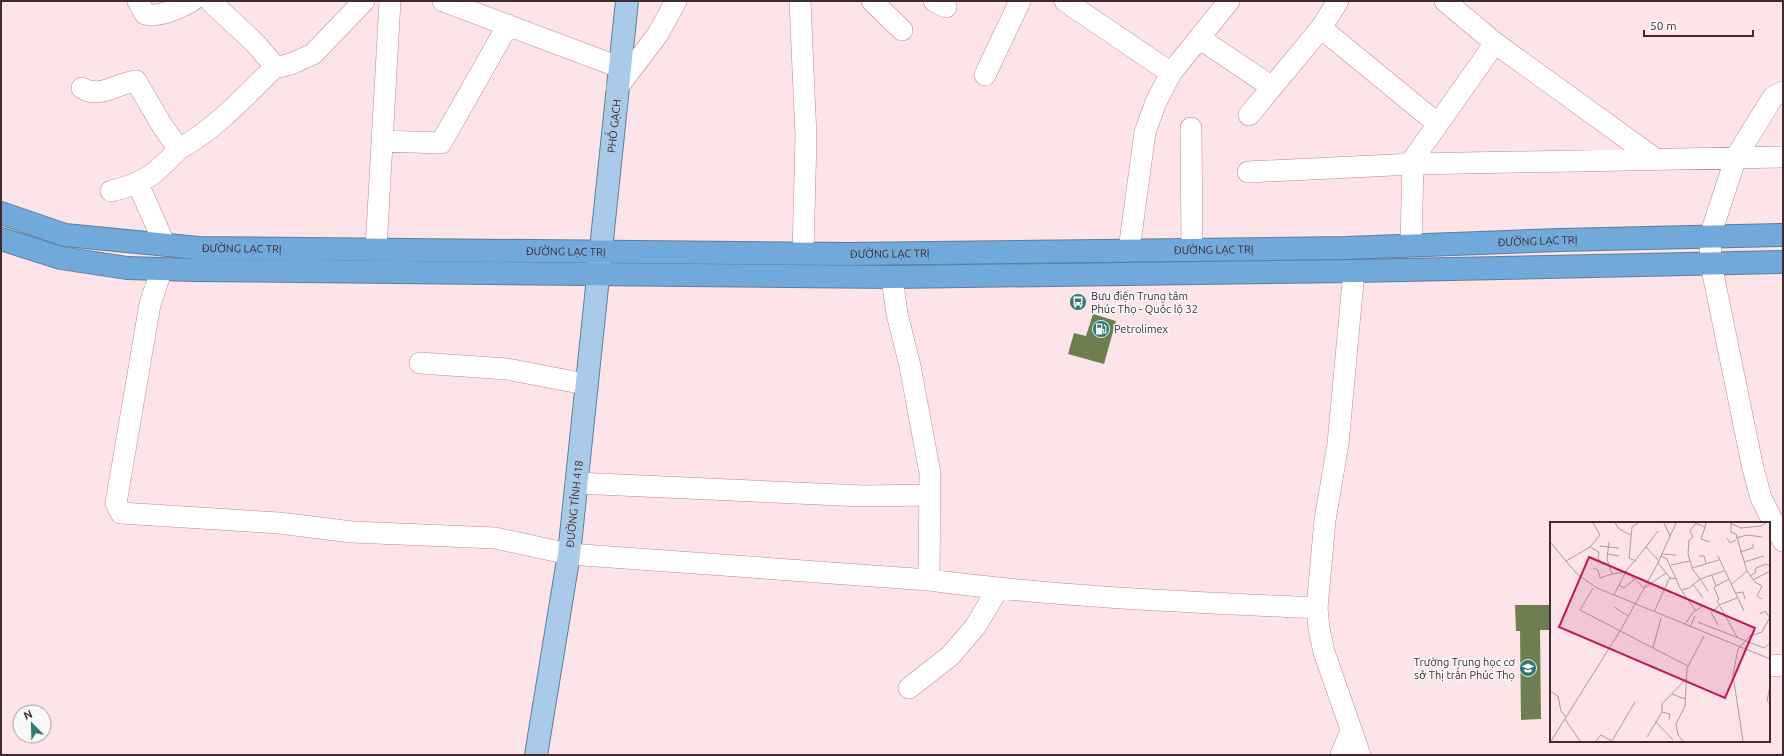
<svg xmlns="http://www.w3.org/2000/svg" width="1784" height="756" font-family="Ubuntu,sans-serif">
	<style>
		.building { fill: #6d7f51 }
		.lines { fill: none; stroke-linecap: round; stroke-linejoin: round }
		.minor-casing { stroke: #c18994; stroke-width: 22 }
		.major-casing { stroke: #607d9e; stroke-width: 24 }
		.highway-casing { stroke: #607d9e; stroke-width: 24 }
		.minor { stroke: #fff; stroke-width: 21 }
		.major { stroke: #a9cbe9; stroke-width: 22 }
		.highway { stroke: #70a9da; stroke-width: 22 }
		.labels { text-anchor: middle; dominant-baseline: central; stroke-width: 3; stroke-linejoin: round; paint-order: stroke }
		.street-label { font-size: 11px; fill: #412a2f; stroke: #f8f8f8 }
		.poi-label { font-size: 11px; fill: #412a2f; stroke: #f8f8f8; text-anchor: start }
		.inset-road { fill: none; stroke: #b19a9e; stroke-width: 1 }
		.view { fill: #c2185b; fill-opacity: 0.15; stroke: #c2185b; stroke-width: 2 }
		.inset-edge { fill: none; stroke: #412a2f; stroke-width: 2 }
	</style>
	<rect width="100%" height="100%" fill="#fce4e8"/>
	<path class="building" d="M1093,314l23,7 -12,43 -36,-10 6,-21 12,3z
		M1515,605h36v25h-11l1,89 -20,1 -1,-89h-4z"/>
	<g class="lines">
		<g class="minor-casing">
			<path id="minor" d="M138,1l7,13c13,4 35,-6 47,-13
				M210,1l45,42 19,22 5,2 12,-3 22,-10 51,-53
				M443,1l176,66
				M800,1l6,136 -3,116
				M872,1l30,29
				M934,1l12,6
				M1065,1l106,72
				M1338,1l-17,27 117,96
				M1445,1l50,42 159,115
				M1199,38l73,49
				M985,75l35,-74
				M82,88c17,11 36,-5 54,-7l27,46 16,22c38,-21 66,-53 97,-83
				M617,88l41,-54 18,-33
				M1783,92l-10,5 -37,60 -26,79 1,28 41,200 9,34 22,43
				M1249,115l72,-87
				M1191,128l1,122
				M382,141l59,2 67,-118
				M1409,165l86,-122
				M1248,172l165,-8 370,-7
				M138,184l27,61
				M111,191c35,-8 44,-17 68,-42
				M1411,245l2,-81
				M376,249l14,-248
				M1129,250l16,-118 11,-30 15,-29 58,-72
				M162,269l-12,35 -34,199 5,10 158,10 73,9 143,6 74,16 360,26 1,-107 -20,-107 -13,-52 -5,-37
				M1354,271l-16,173 -13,76 -8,88 2,20 5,24 36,103
				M420,363l87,6 78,15
				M576,483l287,13 67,-1
				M929,580c129,17 259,22 388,28
				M1769,666l14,-1
				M909,688l41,-32 25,-29 23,-38
				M1341,755l10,-24"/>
		</g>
		<g class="major-casing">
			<g id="major">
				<path id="s1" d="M536,755l33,-201 58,-553"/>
			</g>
		</g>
		<g class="highway-casing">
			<g id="highway">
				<path id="s2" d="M1,213l64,22 133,13 650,6 498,-6 214,-8 223,-5"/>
				<path d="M1,239l60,19 66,10 68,2 697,7 462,-6 429,-9"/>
			</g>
		</g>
		<use href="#minor" class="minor"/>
		<use href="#major" class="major"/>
		<use href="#highway" class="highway"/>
	</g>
	<defs>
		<g id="bus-disc" transform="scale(0.9)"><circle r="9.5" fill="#327972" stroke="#f8f8f8"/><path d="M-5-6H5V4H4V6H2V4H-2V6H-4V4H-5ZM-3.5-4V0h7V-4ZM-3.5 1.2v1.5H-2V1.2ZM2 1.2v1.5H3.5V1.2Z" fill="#fff"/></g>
		<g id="fuel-disc" transform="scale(0.9)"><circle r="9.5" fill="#327972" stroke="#f8f8f8"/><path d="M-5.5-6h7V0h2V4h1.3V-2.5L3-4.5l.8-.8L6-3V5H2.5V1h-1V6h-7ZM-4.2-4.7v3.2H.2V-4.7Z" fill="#fff"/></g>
		<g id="school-disc" transform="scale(0.9)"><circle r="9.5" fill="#327972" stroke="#f8f8f8"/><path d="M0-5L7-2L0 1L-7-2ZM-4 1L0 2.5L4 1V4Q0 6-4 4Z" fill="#fff"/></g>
	</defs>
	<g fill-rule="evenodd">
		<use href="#bus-disc" x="1078" y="302"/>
		<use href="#fuel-disc" x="1101" y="329"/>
		<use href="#school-disc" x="1528" y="668"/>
	</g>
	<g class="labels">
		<g class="street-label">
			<text stroke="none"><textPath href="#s1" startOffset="634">PHỐ GẠCH</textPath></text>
			<text stroke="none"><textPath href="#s2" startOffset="1541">ĐƯỜNG LẠC TRỊ</textPath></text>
			<text stroke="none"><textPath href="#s2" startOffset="245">ĐƯỜNG LẠC TRỊ</textPath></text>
			<text stroke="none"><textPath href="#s2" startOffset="1217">ĐƯỜNG LẠC TRỊ</textPath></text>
			<text stroke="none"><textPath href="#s2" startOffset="569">ĐƯỜNG LẠC TRỊ</textPath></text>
			<text stroke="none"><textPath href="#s2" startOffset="893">ĐƯỜNG LẠC TRỊ</textPath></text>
			<text stroke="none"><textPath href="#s1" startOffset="254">ĐƯỜNG TỈNH 418</textPath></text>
		</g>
		<g class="poi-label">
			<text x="1091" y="296">Bưu điện Trung tâm<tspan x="1091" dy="13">Phúc Thọ - Quốc lộ 32</tspan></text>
			<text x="1114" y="329">Petrolimex</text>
			<text x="1515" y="662" text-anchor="end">Trường Trung học cơ<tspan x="1515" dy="13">sở Thị trấn Phúc Thọ</tspan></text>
		</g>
	</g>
	<g transform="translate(1550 522)">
		<rect width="220" height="220" fill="#fce4e8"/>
		<path class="inset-road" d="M65,1l4,6 12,6M114,1l6,13M145,1l10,4 1,-4M146,1l-6,8 3,6 -4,3 -1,14 5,16 7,9 24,-8M180,1l11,5 20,-2 5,-3M181,1v9l5,2 11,37 8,11 7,4 -5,10 5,3M155,5l-4,12 9,3M177,16l3,5 6,-3M186,16l11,-3 15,2M0,20l27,32 20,14 173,71M59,20l-2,17 5,15 14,-2M50,24l19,2M40,25l10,-12 -7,-12M95,26l13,-17M190,30l13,-4v-4M57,32l12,2M112,32l14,1M111,34l6,3 13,29 15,22M149,34h5l2,7M168,34l26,55M16,39l24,-14 9,5 -1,6 4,6h6M86,39l-7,-3 3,-31 6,-4M194,40l20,-6M108,41l13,16 6,-1M121,43l19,-4M43,46l5,2 2,8 12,-4M142,46l27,-8M76,49l18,17M162,54l4,10 -2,2 5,11 -2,2 20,36M200,54l5,-3 1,-5 10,-4 4,2M203,58l17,-9M143,62l10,14M182,62l15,-13M69,63l5,3 11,-9M166,64l13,-7M43,66l-13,22 73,38 8,-30M93,67l23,-16M132,68l7,-2 11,-9 8,12M186,71l7,-1 2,7M64,73l12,-24 20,-24 13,14M169,83l18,-7M64,85l14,9M104,90l16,-35M210,92l5,-3 5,7M148,100l66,26 6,-5M135,102l8,-12 12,-7M168,103l-7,-13 8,-6M140,105l5,-11M103,126l35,18M220,164l-3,15 3,3M0,169l8,5 3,15 5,6M122,172l13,5M112,190l8,2 -1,6M15,197l15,22M105,199l18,19M97,215l15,-25v-8l24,-25M1,219l69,-110 38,-68 18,-40M46,219l5,-6 11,6M62,219l23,-39M133,219l-5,-6 -2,-11 9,-18 2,-38 17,-32M193,219l-10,-66 5,-26 12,-13 12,-4 8,-15"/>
		<path class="view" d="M39,35l166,71 -30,70 -166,-71z"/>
		<rect width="220" height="220" class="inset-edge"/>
	</g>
	<rect width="1784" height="756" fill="none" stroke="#412a2f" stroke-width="4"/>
	<g transform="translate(32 724) rotate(337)"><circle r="19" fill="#f8f8f8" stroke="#afa6a8"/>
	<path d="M0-3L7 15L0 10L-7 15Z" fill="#327972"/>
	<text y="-6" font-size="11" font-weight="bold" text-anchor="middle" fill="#412a2f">N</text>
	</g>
	<path d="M1644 30v6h109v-6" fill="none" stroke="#412a2f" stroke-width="2"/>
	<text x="1650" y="30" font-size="12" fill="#412a2f" stroke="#f8f8f8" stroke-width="3" paint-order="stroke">50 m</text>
</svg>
